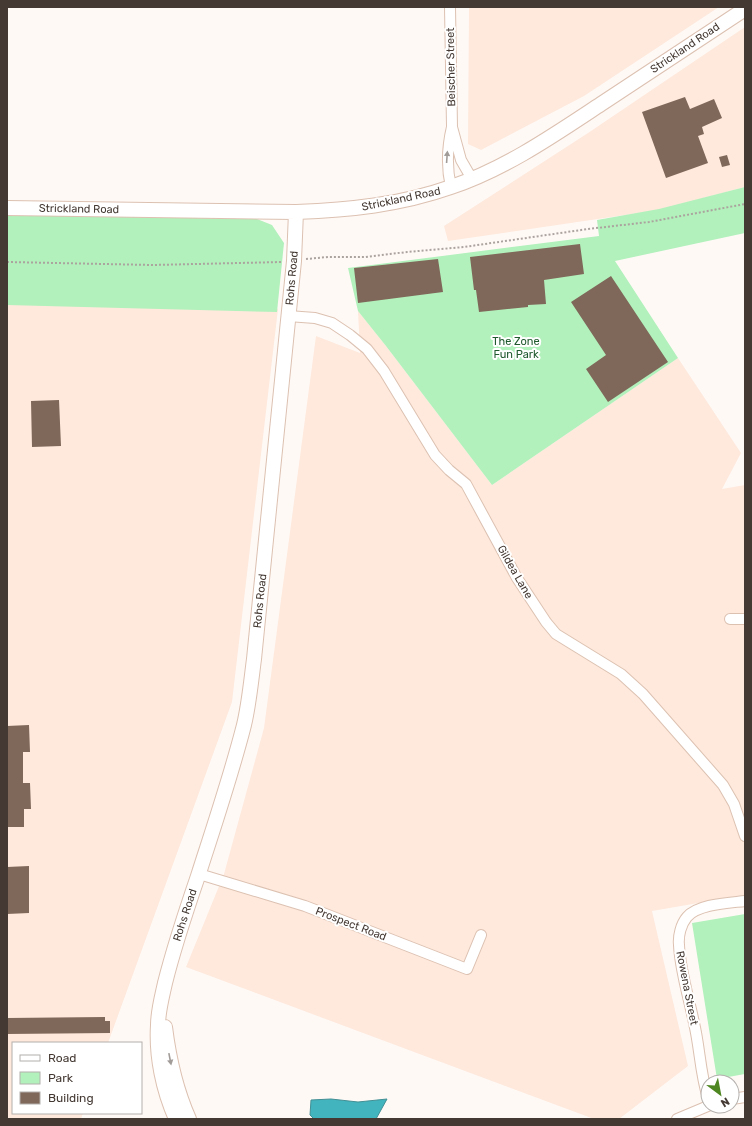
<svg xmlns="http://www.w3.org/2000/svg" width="752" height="1126" font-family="Rubik,sans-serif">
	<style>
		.built { fill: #fee9dc }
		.green { fill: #b2f1bc }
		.water { fill: #41b4be; stroke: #428f94 }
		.building { fill: #7f6759 }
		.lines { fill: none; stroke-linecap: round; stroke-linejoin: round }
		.street-casing { stroke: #dcc1b1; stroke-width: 12 }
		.secondary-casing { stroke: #dcc1b1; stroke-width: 16 }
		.path { stroke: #aba39e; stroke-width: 2; stroke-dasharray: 2 2; stroke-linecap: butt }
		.street { stroke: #fff; stroke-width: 10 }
		.secondary { stroke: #fff; stroke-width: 14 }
		.oneway { fill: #a29c99 }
		.labels { text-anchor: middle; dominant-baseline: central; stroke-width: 4; stroke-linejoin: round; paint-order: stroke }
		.street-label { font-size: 11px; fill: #443933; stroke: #fff }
		.park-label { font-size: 11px; fill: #1f592d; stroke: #fff }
	</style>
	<rect width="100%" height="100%" fill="#fff9f6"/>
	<path class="built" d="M469,7h250l-135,89 -103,54 -13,-6z
		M745,27v160l-86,23 -211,31 -4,-15 144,-93z
		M7,304l271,5 -46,393 -124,341h-95v70h70l-2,6h-74z
		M358,311l28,35 106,139 186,-127 63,95 -19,36 23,-4v410l-93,16 36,155 -69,53h-25l-408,-152 38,-93 40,-146 52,-392 44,17z"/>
	<path class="green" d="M745,187v46l-130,28 63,97 -186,127 -106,-139 -28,-35 -10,-43 251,-32 -2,-16 62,-11z
		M7,215l250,4 15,6 12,18 -7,69 -270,-7z
		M745,914v160l-28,5 -25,-156z"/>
	<path class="water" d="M331,1099l27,3 29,-3 -11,20h-62l-4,-4 1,-15z"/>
	<path class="building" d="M685,97l5,12 24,-10 8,19 -20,9 2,7 -6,2 10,27 -42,15 -24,-66z
		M727,155l3,10 -8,2 -3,-10z
		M580,244l4,30 -40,6 2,24 -18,1v2l-49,5 -3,-22h-2l-4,-33z
		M438,259l5,33 -85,11 -4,-35z
		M611,276l57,86 -60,40 -22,-33 20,-14 -35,-53z
		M59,400l2,46 -29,1 -1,-46z
		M29,725l1,27h-7v31h7l1,26h-7v18h-17v-101z
		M29,866v47l-22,1v-47z
		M105,1017v4h5v12l-103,1v-16z"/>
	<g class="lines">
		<g class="street-casing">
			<path id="street" d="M450,7l2,120c-5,21 -6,39 -1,60
				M452,127l9,33 11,19
				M288,316l27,2 17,5 18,12 17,14 17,22 51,84 14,15 17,14 51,94 29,44 10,12 65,40 22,20 80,91 11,19 11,32
				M730,619h15
				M199,874l106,32 162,63 14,-34
				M708,1098c-8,-25 -8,-50 -14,-75 -5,-25 -14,-53 -15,-78 -1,-9 2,-21 8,-28 11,-13 42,-14 58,-16
				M732,1099l13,-2
				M677,1119l31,-13"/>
		</g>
		<g class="secondary-casing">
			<path id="secondary" d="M7,208l289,4c53,-2 104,-7 155,-25 54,-18 103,-52 150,-83 48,-32 96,-63 144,-95
				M165,1027c4,32 11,63 24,92
				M176,1119c-13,-29 -20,-63 -18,-94 0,-14 4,-28 7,-42 9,-36 21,-72 33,-107 16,-50 33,-100 46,-151 5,-21 7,-43 10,-66l40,-398 2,-49"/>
		</g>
		<path class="path" d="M306,259l22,-2h37l42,-5 57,-5 124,-18 61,-7 96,-18
			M7,262l146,3 129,-3"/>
		<use href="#street" class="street"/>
		<use href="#secondary" class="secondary"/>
	</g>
	<defs><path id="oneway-solid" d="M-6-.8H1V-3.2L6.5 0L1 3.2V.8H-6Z"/></defs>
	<g class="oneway">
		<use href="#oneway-solid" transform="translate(447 157) rotate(-86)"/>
		<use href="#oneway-solid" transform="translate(170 1059) rotate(79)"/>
	</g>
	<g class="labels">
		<g class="street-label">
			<text transform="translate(685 48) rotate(-34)">Strickland Road</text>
			<text transform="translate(451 67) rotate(-91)">Beischer Street</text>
			<text transform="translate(401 199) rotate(-12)">Strickland Road</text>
			<text transform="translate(79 209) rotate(1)">Strickland Road</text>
			<text transform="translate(292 278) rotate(-85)">Rohs Road</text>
			<text transform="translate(515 572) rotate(60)">Gildea Lane</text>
			<text transform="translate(260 601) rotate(-84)">Rohs Road</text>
			<text transform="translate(185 915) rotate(-72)">Rohs Road</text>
			<text transform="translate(351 924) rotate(21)">Prospect Road</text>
			<text transform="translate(687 988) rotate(79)">Rowena Street</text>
		</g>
		<g class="park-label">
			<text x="516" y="341">The Zone<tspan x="516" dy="13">Fun Park</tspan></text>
		</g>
	</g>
	<rect width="752" height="1126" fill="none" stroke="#443933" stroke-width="16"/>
	<rect x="12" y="1042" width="130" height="72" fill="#ffffff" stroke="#b4b0ad"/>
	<rect x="20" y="1055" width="20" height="6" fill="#ffffff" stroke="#b4b0ad"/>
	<text x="48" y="1062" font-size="12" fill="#443933">Road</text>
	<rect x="20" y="1072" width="20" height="12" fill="#b2f1bc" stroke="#b4b0ad"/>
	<text x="48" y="1082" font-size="12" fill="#443933">Park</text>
	<rect x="20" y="1092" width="20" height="12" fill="#7f6759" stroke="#b4b0ad"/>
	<text x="48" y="1102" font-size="12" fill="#443933">Building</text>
	<g transform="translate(720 1094) rotate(148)"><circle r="19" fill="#ffffff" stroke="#b4b0ad"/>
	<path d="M0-3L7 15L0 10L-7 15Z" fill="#4e8621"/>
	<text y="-6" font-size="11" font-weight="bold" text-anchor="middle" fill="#443933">N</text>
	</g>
</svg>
